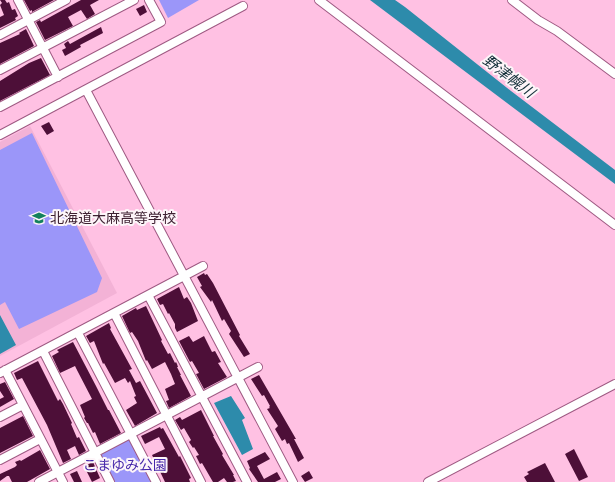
<svg xmlns="http://www.w3.org/2000/svg" width="615" height="482" font-family="'IBM Plex Sans','Noto Sans JP',sans-serif">
	<style>
		.built { fill: #f3b2d6 }
		.green { fill: #9b96f9 }
		.water { fill: #2d8bab }
		.building { fill: #4d0f38 }
		.lines { fill: none; stroke-linecap: round; stroke-linejoin: round }
		.minor-casing { stroke: #9f5a83; stroke-width: 10 }
		.minor { stroke: #fff; stroke-width: 8 }
		.labels { text-anchor: middle; dominant-baseline: central; stroke-width: 4; stroke-linejoin: round; paint-order: stroke }
		.poi-label { font-size: 14px; fill: #3e2132; stroke: #fdf5f9; text-anchor: start }
		.park-label { font-size: 14px; fill: #4728ab; stroke: #fdf5f9 }
		.water-label { font-size: 15px; font-style: italic; fill: #132f39; stroke: #fdf5f9 }
	</style>
	<rect width="100%" height="100%" fill="#ffc1e3"/>
	<path class="built" d="M30,126l87,167 -117,63v-214z"/>
	<path class="green" d="M159,0h40l-31,18z
		M32,133l70,145 -5,14 -78,37 -14,-27 -5,3v-155z
		M129,439l3,5 20,38h-37l-14,-26 3,-5z"/>
	<path class="water" d="M370,0h25l10,7 106,84 104,79v14z
		M0,315l16,30 -16,9z
		M231,396l14,22 -3,2 11,29 -11,6 -28,-52z"/>
	<path class="building" d="M0,0h5l2,3 2,-1 3,8 3,-1 3,7 -3,2 1,2 -16,8v-11l4,-2 -4,-10 2,-2z
		M24,0h30l-22,12v-2l-2,1z
		M81,0h18l-9,5 5,9 -8,5 -6,-9 -13,7 5,9 -28,14 -9,-18 4,-2 1,2z
		M144,5l3,7 -7,4 -4,-7z
		M101,27l2,6 -23,12 1,2 -16,9 -3,-6 4,-2 -2,-4 4,-3 2,3z
		M26,29l8,17 -34,18v-21l20,-9 -1,-1z
		M41,58l9,17 -50,26v-20l29,-18z
		M49,122l5,9 -7,4 -6,-9z
		M204,273l1,2 2,-1 6,9 27,52 -1,1 11,18 -6,3 -15,-23 2,-3 -7,-12 -2,2 -10,-21 -1,2 -11,-15 2,-1 -5,-9z
		M179,287l5,12 3,-2 4,6 7,18 -21,11 -2,-4v-4l-6,-11 -1,1 -5,-10 -3,1 -3,-6z
		M146,306l16,34 -1,1 7,13 2,-1 5,10 1,-1 1,2 1,3h-1l4,8h-1l11,21 -22,12 -3,-7 3,-1 -4,-11 10,-5 -4,-10 -6,-12 -13,7 -5,-9 -1,1 -8,-20 -6,-9 -2,1 -8,-17 14,-8 1,2z
		M109,323l2,5 -1,1 22,40 -3,1 7,13 4,-2 17,32 -22,13 -9,-16 11,-7 -3,-6 2,-1 -6,-15 -2,2 -3,-5 -10,5 -11,-20 -1,1 -9,-23 -4,2 -4,-7z
		M189,336l4,6 11,-6 8,16 3,-1 6,11 -3,1 9,14 -23,12 -8,-15 3,-1 -7,-12 -2,1 -11,-21z
		M73,342l23,44 12,24h1l12,23 -21,11 -5,-12 -2,1 -5,-10h-1l-3,-5 1,-1 -5,-12 12,-6 -14,-27 -3,-6 -15,7 -8,-17 7,-4 -2,-2z
		M38,361l20,40 2,-2 3,5 9,19 -1,1 6,14 2,-1 7,14 -7,4 -4,-9 -8,4 4,9 -8,4 -16,-38 -25,-47 -5,2 -3,-7z
		M259,375l37,64h-2l10,19 -6,4 -9,-19 -2,1 -2,-5 -3,2 -7,-12 3,-3 -11,-17 3,-1 -1,-1 1,-1 -6,-11 -2,1 -11,-17z
		M5,382l9,17 -14,8v-8l4,-2 -4,-6v-7z
		M201,410l13,26h-1l10,18 -1,1 12,20h-1l3,6 -3,1h-6l-3,-4 -6,4h-5l-11,-19 -2,1 -4,-8 3,-1 -5,-8 -1,1 -4,-6 2,-2 -7,-12 -3,2 -6,-10 5,-3 2,3z
		M23,416l10,20 -33,17v-25z
		M160,427l1,2 2,-1 16,29 1,-1 11,22 -2,1 1,3h-25l-13,-27 13,-6 -6,-12 -14,7 -4,-8z
		M574,449l14,28 -9,4 -14,-27z
		M40,450l10,19 -23,13h-15l-3,-6h-2l-7,5v-7l15,-7 2,-2 -2,-3 5,-2 1,1z
		M265,452l5,7 -13,7 7,13 13,-7 4,7 -6,3h-17l-9,-13 1,-1 -3,-7z
		M93,462l7,16 -8,4 -8,-16z
		M545,463l10,19h-28l-3,-5 5,-3 -2,-2z
		M77,471l5,11h-8l-4,-8z
		M309,471l4,7 -8,4 -4,-6z"/>
	<g class="lines">
		<g class="minor-casing">
			<path id="minor" d="M18,0l40,77
				M319,0l296,225
				M512,0l26,20 19,11 58,43
				M0,35l66,-35
				M0,70l134,-70
				M86,90l207,392
				M0,107l161,-85 -12,-22
				M0,135l243,-129
				M148,295l99,187
				M114,313l87,169
				M78,333l78,149
				M43,351l67,131
				M5,370l58,112
				M0,373l203,-107
				M0,417l23,-12
				M0,460l40,-21
				M39,482l219,-115
				M428,482l187,-98"/>
		</g>
		<use href="#minor" class="minor"/>
	</g>
	<defs>
		<g id="school-bare" transform="scale(1.08)"><path d="M0-5L7-2L0 1L-7-2ZM-4 1L0 2.5L4 1V4Q0 6-4 4Z" fill="#14815e" stroke="#fdf5f9" stroke-width="2.5" paint-order="stroke"/></g>
	</defs>
	<g fill-rule="evenodd">
		<use href="#school-bare" x="39" y="218"/>
	</g>
	<g class="labels">
		<g class="poi-label">
			<text x="50" y="218">北海道大麻高等学校</text>
		</g>
		<g class="park-label">
			<text x="125" y="465">こまゆみ公園</text>
		</g>
		<g class="water-label">
			<text transform="translate(509 76) rotate(37)">野津幌川</text>
		</g>
	</g>
</svg>
